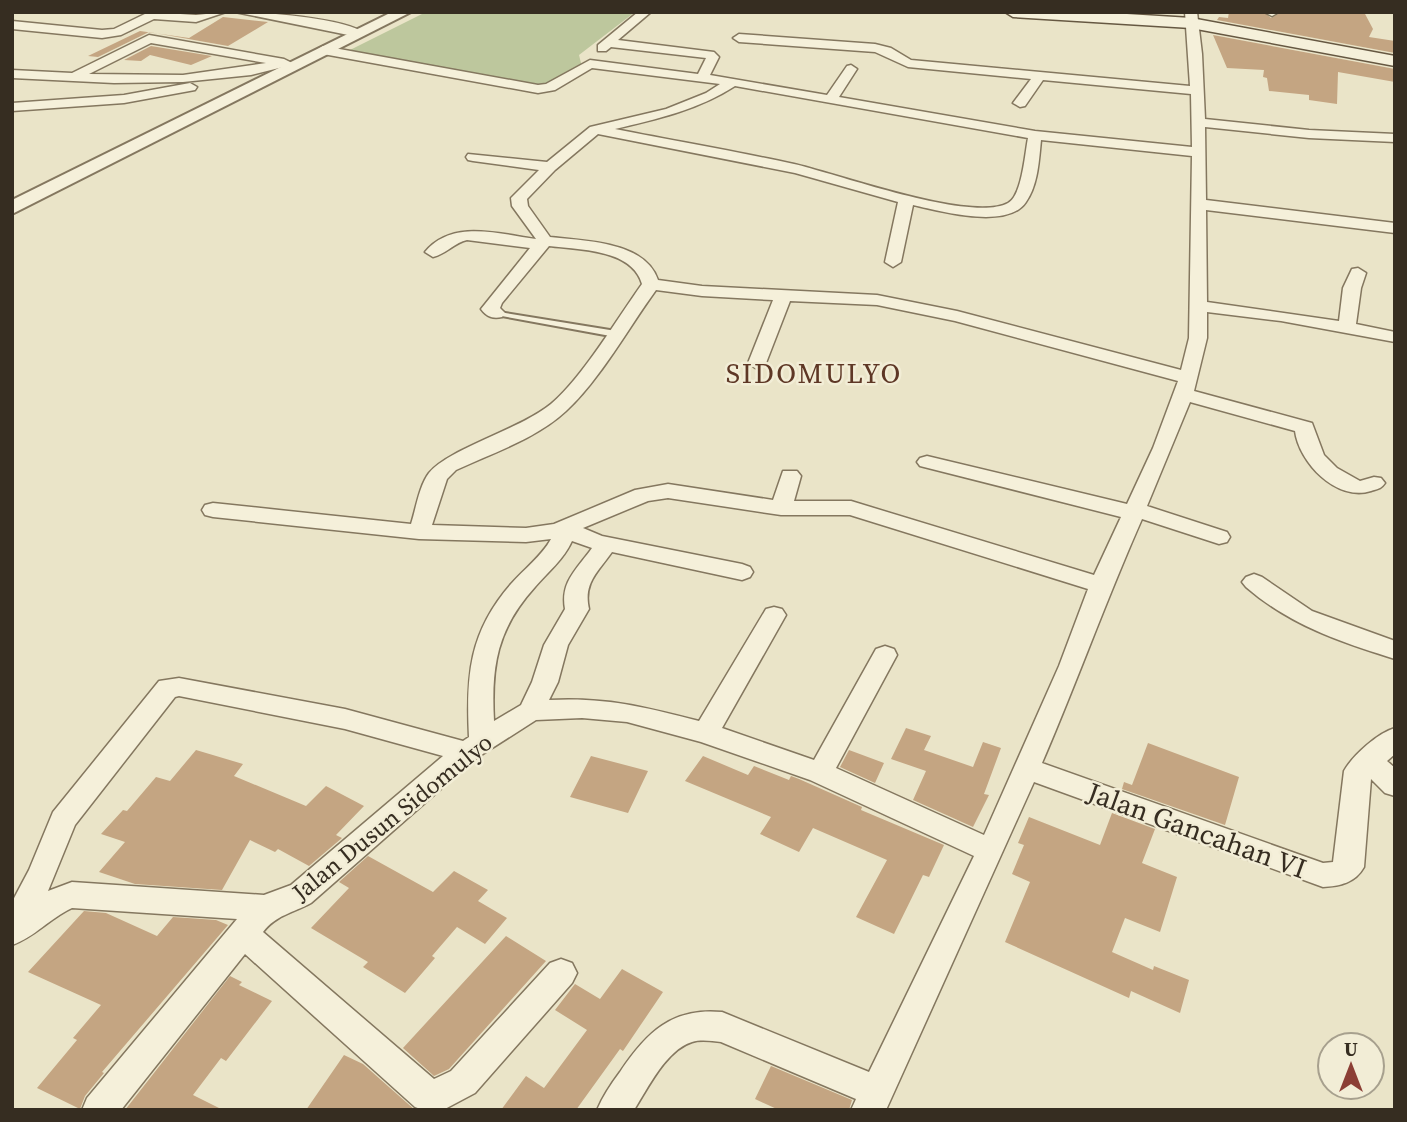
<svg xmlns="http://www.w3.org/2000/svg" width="1407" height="1122" font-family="'Source Serif 4',serif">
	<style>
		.green { fill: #bdc79d }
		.building { fill: #c4a582 }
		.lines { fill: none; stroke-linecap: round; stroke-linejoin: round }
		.service-casing { stroke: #84775f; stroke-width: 4 }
		.minor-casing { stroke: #84775f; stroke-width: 3 }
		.tertiary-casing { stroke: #84775f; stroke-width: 4 }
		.secondary-casing { stroke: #665842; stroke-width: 3 }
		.service { fill: #f5f0da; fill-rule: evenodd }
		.minor { fill: #f5f0da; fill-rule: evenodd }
		.tertiary { fill: #f5f0da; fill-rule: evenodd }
		.secondary { fill: #f5f0da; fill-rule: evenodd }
		.labels { text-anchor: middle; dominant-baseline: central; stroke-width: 5; stroke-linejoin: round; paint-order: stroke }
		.street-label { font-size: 24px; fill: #362d21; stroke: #f2edd6 }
		.quarter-label { font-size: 28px; letter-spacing: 2px; fill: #5e3725; stroke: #f2edd6 }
		.near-street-label { font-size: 28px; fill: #362d21; stroke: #f2edd6 }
	</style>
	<rect width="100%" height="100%" fill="#eae4c8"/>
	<path class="green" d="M426,12h209l-56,43 3,12 -32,21 -204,-36z"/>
	<path class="building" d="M1229,12h35l7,6 11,-6h82l9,17 -4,8 26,4v12l-178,-33 2,-3 9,1z
		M223,17l45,5 -40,24 -79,-14 -51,25 -10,-1 52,-25 49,7z
		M1213,35l182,34v13l-57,-10 -1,32 -28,-4v-5l-40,-4 -2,-13 -4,-1 1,-7 -37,-2z
		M151,46l61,10 -21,9 -41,-10 -9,6 -17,-1z
		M906,728l25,8 -7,14 49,17 10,-25 18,6 -17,46 5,1 -16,32 -60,-27 13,-29 -35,-12z
		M1148,743l91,34 -14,48 -103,-36 2,-7 8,3z
		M196,750l47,14 -9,12 72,30 20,-20 38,20 -28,29 6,3 -33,28 -31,-17 -3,3 -25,-12 -28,50 -87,-6 -36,-12 26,-30 -24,-8 22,-24 4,1 29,-34 14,4z
		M849,750l35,13 -9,20 -35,-16z
		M591,756l57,15 -20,42 -58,-16z
		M703,756l45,19 6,-9 35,14 2,-4 8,3 63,28 -1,3 83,35 -15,32 -6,-2 -29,59 -38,-17 31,-57 -74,-32 -14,24 -39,-18 11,-17 -86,-36z
		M1112,813l43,16 -13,34 35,14 -17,55 -35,-14 -13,34 41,18 1,-4 35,14 -9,33 -49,-22 -2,7 -124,-56 25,-60 -18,-8 12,-29 -6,-2 11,-26 71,28z
		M368,856l65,36 21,-21 34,19 -10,11 29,17 -22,26 -28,-17 -25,29 3,2 -30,35 -42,-26 5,-5 -57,-34 38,-40 -10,-6z
		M84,911l22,2 51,23 16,-19 43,3 12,5 -126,147 2,1 -19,23 -5,13 -43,-21 40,-48 -4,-2 28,-33 -73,-33z
		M506,936l40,25 -97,108 -15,7 -31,-28z
		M622,969l41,23 -40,59 -3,-2 -44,61h-75l25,-34 18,12 43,-58 -32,-20 20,-26 25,15z
		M230,976l12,6 -3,3 33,16 -46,60 -5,-3 -28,37 30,15h-98z
		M344,1055l19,9 52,46h-109z
		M771,1066l81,34 -3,10h-70l-24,-11z"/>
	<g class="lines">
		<g class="service-casing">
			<path id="service" d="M493,311l123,20 4,3 -4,3 -120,-22h-3z"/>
		</g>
		<g class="minor-casing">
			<path id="minor" d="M149,12l47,3 30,-3 -30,10 -42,-3 -33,16 -19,3 -90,-9v-8l90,9 12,-1z
				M235,12c27,0 109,6 129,21l-6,4z
				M638,12h13l-33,28 96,12 5,5 -9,18 117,20 20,-29 4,-1 6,4 -18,28 196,34 157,16 -1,-53 -148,-14 -18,26 -5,1 -7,-4 18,-24 -123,-12 -33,-15 -136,-10 -6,-4 6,-4 136,10 16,4 20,12 279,26 -5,-74h12l5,42 3,65 104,11 86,4v8l-86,-4 -104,-11 1,73 189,23v10l-189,-23 1,92 132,19 4,-33 9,-19 6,-1 8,5 -5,15 -5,36 39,8v10l-114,-21 -74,-9v26l-13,53 118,32 12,32 13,13 23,13 14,-4 7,1 4,5c-4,6 -8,6 -14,8 -35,11 -72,-29 -76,-60l-105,-29 -43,104 80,26 3,5 -3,5 -8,2 -77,-25c-36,81 -65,163 -100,244l281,100 10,-1 11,-91c9,-16 34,-38 51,-43v26l-8,7 8,7v28l-10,-3 -14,-14 -7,88c-9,16 -24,19 -41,20l-289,-105 -148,328h-35l5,-11 -135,-57c-9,-1 -20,-3 -29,0 -26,8 -44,46 -58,68h-37c6,-14 14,-26 23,-38 26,-39 52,-65 102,-60l147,60 105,-216 -164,-76 -109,-38 -74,-20 -45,-4 -46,2 -61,39 -164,144c-18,10 -35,12 -48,29l171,147 17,-8 99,-108 11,-4 11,4 5,10 -5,10 -97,110 -32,17h-20l-8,-3 -170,-153 -124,156h-39l5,-12 150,-179 -165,-11c-22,10 -37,29 -60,37v-43l17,-32 24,-58 106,-131 20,-3 166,31 118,32 6,-4c-3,-61 0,-105 42,-153 13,-15 31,-28 40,-45l-25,3 -107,-3 -206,-22 -8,-2 -3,-5 3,-5 8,-2 198,21c5,-15 8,-38 18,-51 21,-25 90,-43 122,-69 31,-26 66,-85 91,-120 -10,-35 -62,-34 -93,-38l-47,57 -2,5 5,5 -3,4c-9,2 -15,0 -21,-8l49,-61 -63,-8c-13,3 -21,14 -34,17l-8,-5c27,-33 74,-18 111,-13l-24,-33 -1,-8 28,-28 -66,-9 -5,-1 -2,-3 2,-3 79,8 43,-35 76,-18 40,-16 14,-9 -128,-16 -37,22 -17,3 -215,-39 -6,-4 6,-4 215,39 8,-1 44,-24 108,14 8,-16 -95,-11 -5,4h-8v-6zM735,86l293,52c-3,15 -6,58 -20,65 -37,20 -170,-29 -214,-39 -59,-13 -119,-23 -179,-35 42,-10 83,-19 120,-43zM598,134l197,39 103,29 -13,60 8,5 8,-5 12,-57c26,6 95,25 113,-3 12,-17 13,-42 15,-62l151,16 -3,182 -8,32 -224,-59 -80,-16 -175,-9 -44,-6c-13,-39 -74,-39 -108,-43l-22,-31 -1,-7 28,-29zM656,290l46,6 71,4 -25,63 9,6 9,-6 24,-62 87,4 78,16 223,60 -25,67 -26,56 -200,-48 -7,2 -3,4 3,4 201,51 -27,58 -243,-74h-57l7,-25 -4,-5h-14l-10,29 -105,-16 -33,6 -81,34 -28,4 -94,-3 15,-46 9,-9c36,-17 80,-31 110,-59 33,-30 63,-84 90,-121zM668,498l113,17h69l238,74 -29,77 -75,169 -148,-67 61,-113 -3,-6 -9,-3 -9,3 -62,111 -92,-32 64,-113 -4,-6 -8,-2 -8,2 -67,112c-54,-14 -93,-24 -150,-21l9,-18 10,-37 21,-36c-6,-26 9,-37 23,-57l130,28 8,-3 3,-5 -3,-5 -8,-3 -140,-28 -19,-8 65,-27zM572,541l20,7c-15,21 -32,34 -27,61l-21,36 -12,37 -11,23 -27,16c-3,-55 3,-92 41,-134 13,-15 29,-28 37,-46zM179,696l166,33 98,27 -152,129 -27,10 -192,-13 -24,9 27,-66 100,-128z
				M1279,12l-7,4 -6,-3 1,-1z
				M149,35l135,24 14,7 -6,4 -9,-3 -32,8 -68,7 -69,1 -102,-5v-8l60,3zM151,43l115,20 -83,12 -94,-1z
				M190,83l7,4 -2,3 -71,13 -112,8v-8l112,-8z
				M1254,574l8,3 50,34 83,30v18c-55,-17 -105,-34 -149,-72l-4,-5 4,-5z"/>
		</g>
		<g class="tertiary-casing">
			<path id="tertiary" d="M392,12h19l-399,202v-14z"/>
		</g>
		<g class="secondary-casing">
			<path id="secondary" d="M1005,12h90l96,6 204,38v10l-204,-38 -178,-11z"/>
		</g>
		<use href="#service" class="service"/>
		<use href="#minor" class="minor"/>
		<use href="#tertiary" class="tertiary"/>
		<use href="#secondary" class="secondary"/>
	</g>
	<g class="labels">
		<g class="street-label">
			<text transform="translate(392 817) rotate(-39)">Jalan Dusun Sidomulyo</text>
		</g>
		<g class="quarter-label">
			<text x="814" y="373">SIDOMULYO</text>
		</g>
		<g class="near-street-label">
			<text transform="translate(1197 830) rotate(20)">Jalan Gancahan VI</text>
		</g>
	</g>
	<rect width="1407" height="1122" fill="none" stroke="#362d21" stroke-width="28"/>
	<g transform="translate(1351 1066)"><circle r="33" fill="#f2edd6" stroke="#a7a08e" stroke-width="2"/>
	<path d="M0-5L12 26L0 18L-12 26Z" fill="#8c3f35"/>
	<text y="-10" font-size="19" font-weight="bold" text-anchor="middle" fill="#362d21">U</text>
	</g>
</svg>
